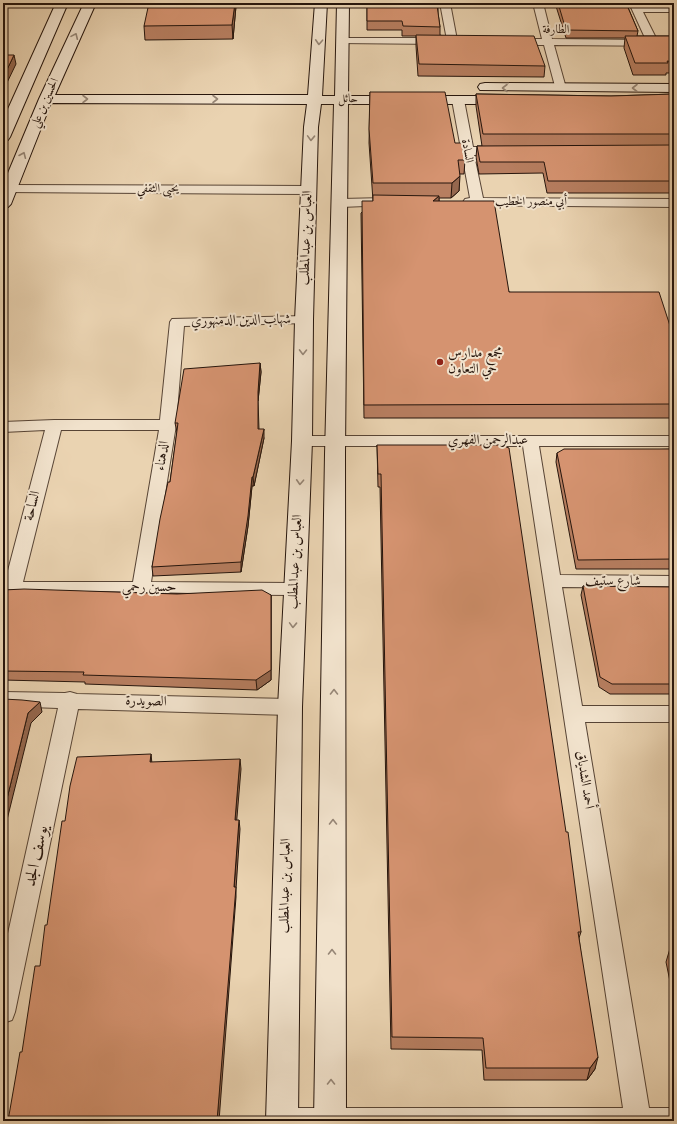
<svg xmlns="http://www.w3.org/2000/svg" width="677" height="1124" font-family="'Sorts Mill Goudy',Amiri,serif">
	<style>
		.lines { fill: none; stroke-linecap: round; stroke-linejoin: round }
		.street-casing { stroke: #574435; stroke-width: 2 }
		.secondary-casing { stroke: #26150c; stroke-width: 2 }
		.street { fill: #f1e2cc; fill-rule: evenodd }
		.secondary { fill: #f1e2cc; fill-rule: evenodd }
		.wall { fill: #b77e60; stroke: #26150c }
		.shaded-wall { fill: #95674e; stroke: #26150c }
		.building { fill: #d59370; stroke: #26150c }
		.oneway { stroke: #968676 }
		.poi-dot { fill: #8f2418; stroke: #f1e2cc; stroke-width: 1.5 }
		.labels { text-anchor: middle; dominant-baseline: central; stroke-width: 4; stroke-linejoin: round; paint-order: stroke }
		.far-street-label { font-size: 12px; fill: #26150c; stroke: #f1e2cc }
		.street-label { font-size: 14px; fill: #26150c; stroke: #f1e2cc }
		.poi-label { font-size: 14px; fill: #26150c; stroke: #f1e2cc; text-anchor: start }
		.near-street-label { font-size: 17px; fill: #26150c; stroke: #f1e2cc }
	</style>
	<rect width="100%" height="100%" fill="#ead3b1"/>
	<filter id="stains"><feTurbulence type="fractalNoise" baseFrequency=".005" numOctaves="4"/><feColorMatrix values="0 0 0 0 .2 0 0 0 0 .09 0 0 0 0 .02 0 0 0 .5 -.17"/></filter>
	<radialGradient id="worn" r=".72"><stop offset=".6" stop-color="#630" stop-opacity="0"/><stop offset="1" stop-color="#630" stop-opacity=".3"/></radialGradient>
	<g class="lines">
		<g class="street-casing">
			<path id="street" d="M440,3h10l7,37 -1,2h-8l-1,-2z
				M533,3h10l9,36 94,1 -17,-37h10l1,3h34v6h-31l14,28h17v6l-120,-1 12,43 -2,2h-8l-12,-45h-31l-5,-3 5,-3h29z
				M342,38h97l5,3 -5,3 -101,-1 -1,-2 1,-2z
				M458,97l6,3 9,47h29l4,1 2,3 -2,3 -4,1h-28l9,43 191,1v8l-209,-2 -2,-3 2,-3 5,-1 -8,-44 -2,-3 1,-2 -9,-49z
				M8,185l301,1 4,1 2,3 -2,3 -4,1 -305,-2v-6z
				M386,198l4,1 2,3 -2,3 -49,2 -4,-1 -2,-3 2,-3 4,-1z
				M304,316l5,1 2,3 -2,3 -125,3 -8,99 -25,157 143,1 7,2 2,4 -2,4 -7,2 -291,-1v-12h2l40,-152 -42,2v-10l51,-2h106l10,-98 2,-3zM61,430h98l-26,152h-110z
				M302,436h372v10h-135l21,129 114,1v12l-112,-1 20,119h92v16h-89l64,386h25v13h-405l4,-9 9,-4h341l-100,-662h-221l-6,-2 -2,-3 2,-3z
				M3,692l62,1 5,-1 7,2 213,5 7,3 3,5 -3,5 -7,3 -212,-6 -63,303 -3,8 -9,3v-67l55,-248 -55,-2z"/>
		</g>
		<g class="secondary-casing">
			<path id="secondary" d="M56,3h12l-58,134 -2,3 -5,1v-21z
				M84,3h12l-41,92h253l7,-92h12l-5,93h13l2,-93h12l-1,93h159l5,1 2,3 -2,3 -5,1h-159l-3,350 1,667h-32l11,-667 9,-350h-13l-3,23 -5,193 -1,121 -10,266 -4,414h-32l12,-414 14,-266 3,-121 9,-193 3,-23 -256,-1 -40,101 -3,3 -5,2v-24l36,-86z
				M485,83l189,1v8l-194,-2 -2,-3 2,-3z"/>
		</g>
		<use href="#street" class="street"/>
		<use href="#secondary" class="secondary"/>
	</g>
	<path class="wall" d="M367,3h71v10l2,14v8l105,31 -1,11 -126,-1 -2,-30v-10h-14v-6h-35z
		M555,3h74l-1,2h-1l11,26 -1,5h37v37h-8v2h-33l-9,-27 1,-10h-59z
		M640,3h34v1h-33z
		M236,6l-3,33 -88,1 -1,-14z
		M370,92l85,51 10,17 -1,14h-5v17l-8,7h-12v3l70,91 165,46v80h-310l-3,-205 12,-12 -4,-58z
		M476,94l135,2 63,-2v99h-127l-4,-20 -64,1 -3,-17 1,-11h5l-6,-40z
		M260,363l1,9 -3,29 1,28 5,9 -10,48h-2l-4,40 -7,46 -88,4 -1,-9 18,-85 7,-50 -2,-9z
		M377,445l204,487 -2,6 16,131 -8,11h-103l-2,-30 -91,-1 -11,-562h-2z
		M674,449v120h-98l-20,-107 1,-9z
		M583,586l91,1v107h-64l-11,-7 -18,-92z
		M3,590l268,5v85l-14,10 -172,-6v-2l-82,-2z
		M671,945h3v56l-8,-39z"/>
	<path class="shaded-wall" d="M235,3h1v3l-3,33 -1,-14z
		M14,55l2,9 -13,27v-13z
		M460,176l-1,15 -8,7 1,-15z
		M439,196v12l-6,-7z
		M260,363l1,9 -3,29v-9z
		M264,429v9l-10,48 -1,-9z
		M252,477v9l-4,40 -7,46v-10z
		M271,595v85l-14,10 -1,-10z
		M40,702l2,10 -11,11 -28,113v-21l25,-102z
		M151,754l1,10 -2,-2z
		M240,759l1,10 -5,60 -1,-9z
		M239,820l1,9 -4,60v8l-17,224h-2z
		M598,1057l-3,12 -8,11 3,-12z"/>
	<path class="building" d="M149,3h86l-3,22 -88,1z
		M367,3h71l1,2h-2l3,22 -37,-1 -1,-5h-35z
		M558,3h68l12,28 -72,-1z
		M416,35l118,1 11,30 -126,-2z
		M625,36h49v26l-7,-1 1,2h-33z
		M3,55h11l-11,23z
		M370,92h75l10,51h7l3,17h-7l2,16 -8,7h-79l-4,-54z
		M476,94l135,2 63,-2v40h-191z
		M674,145v36h-126l-4,-19h-64l-3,-16z
		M373,195l66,1 -6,5h61l15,91h150l15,46v66l-310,1 -2,-204h11z
		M260,363l-2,29v37h6l-11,48h-1l-4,39 -7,46 -89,5 8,-48 8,-37h2l8,-59h-3l9,-54z
		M377,445h124l8,3 57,384h2l13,100h-3l20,125 -8,11h-104l-3,-30 -91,-1 -11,-563h-3z
		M564,449h110v110l-96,1 -21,-107z
		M583,586l91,1v97h-62l-12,-7z
		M24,589l153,5 85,-4 9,5v75l-15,10 -173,-5 1,-3 -81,-1v-81z
		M3,699l19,1 18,2 -12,11 -25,102z
		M151,754l-1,8 90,-3 -5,61h4l-5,67h2l-19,234h-209l12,-69h2l13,-86h5l5,-41h2l15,-104h3l5,-35 7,-29z
		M671,945h3v14z"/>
	<defs><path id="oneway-chevron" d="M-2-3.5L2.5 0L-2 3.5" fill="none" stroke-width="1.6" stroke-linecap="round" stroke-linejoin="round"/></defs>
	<g class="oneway">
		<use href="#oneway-chevron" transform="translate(75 36) rotate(-66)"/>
		<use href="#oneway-chevron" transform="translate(319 42) rotate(93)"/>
		<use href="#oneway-chevron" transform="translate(505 88) rotate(-180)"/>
		<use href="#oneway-chevron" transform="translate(635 88) rotate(-180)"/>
		<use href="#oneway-chevron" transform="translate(85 99)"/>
		<use href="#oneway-chevron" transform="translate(215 99)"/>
		<use href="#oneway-chevron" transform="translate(311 138) rotate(92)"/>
		<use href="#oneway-chevron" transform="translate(23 155) rotate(-67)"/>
		<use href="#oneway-chevron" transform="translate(303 352) rotate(91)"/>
		<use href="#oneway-chevron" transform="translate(300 482) rotate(93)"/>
		<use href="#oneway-chevron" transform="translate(293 625) rotate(92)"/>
		<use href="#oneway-chevron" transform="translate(334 692) rotate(-90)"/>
		<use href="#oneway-chevron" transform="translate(333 822) rotate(-90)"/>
		<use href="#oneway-chevron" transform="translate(332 952) rotate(-90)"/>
		<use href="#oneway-chevron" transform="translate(331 1082) rotate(-90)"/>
	</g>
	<circle class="poi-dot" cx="440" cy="362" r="4"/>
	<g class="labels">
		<g class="far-street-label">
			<text x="556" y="30">الطارفة</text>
			<text x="348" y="99">حائل</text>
			<text transform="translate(45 103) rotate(-66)">الحسين بن علي</text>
			<text transform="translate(467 151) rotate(80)">السادة</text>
			<text x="158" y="189">يحيى الثقفي</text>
			<text x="531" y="202">أبي منصور الخطيب</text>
		</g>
		<g class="street-label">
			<text transform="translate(307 238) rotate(-88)">العباس بن عبدالمطلب</text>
			<text transform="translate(241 321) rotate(-1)">شهاب الدين الدمنهوري</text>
			<text x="488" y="441">عبدالرحمن الفهري</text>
			<text transform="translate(163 456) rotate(-81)">الدهناء</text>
			<text transform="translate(33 506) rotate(-76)">الساحة</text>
			<text transform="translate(296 562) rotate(-87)">العباس بن عبدالمطلب</text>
			<text x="613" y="582">شارع ستيف</text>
			<text x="149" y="588">حسين رحمي</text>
			<text transform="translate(146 702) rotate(2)">الصويدرة</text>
			<text transform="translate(584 780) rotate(81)">أحمد الشدياق</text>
			<text transform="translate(286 886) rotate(-89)">العباس بن عبدالمطلب</text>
		</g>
		<g class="poi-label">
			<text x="448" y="354">مجمع مدارس<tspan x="448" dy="16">حي التعاون</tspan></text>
		</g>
		<g class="near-street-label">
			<text transform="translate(37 856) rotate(-78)">يوسف الجد</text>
		</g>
	</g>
	<rect width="677" height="1124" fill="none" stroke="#ead3b1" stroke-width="16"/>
	<rect x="4" y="4" width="669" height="1116" fill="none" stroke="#26150c" stroke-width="2"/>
	<rect x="8" y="8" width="661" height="1108" fill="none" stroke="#26150c"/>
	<rect width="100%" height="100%" filter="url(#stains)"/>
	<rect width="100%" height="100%" fill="url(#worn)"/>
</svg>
